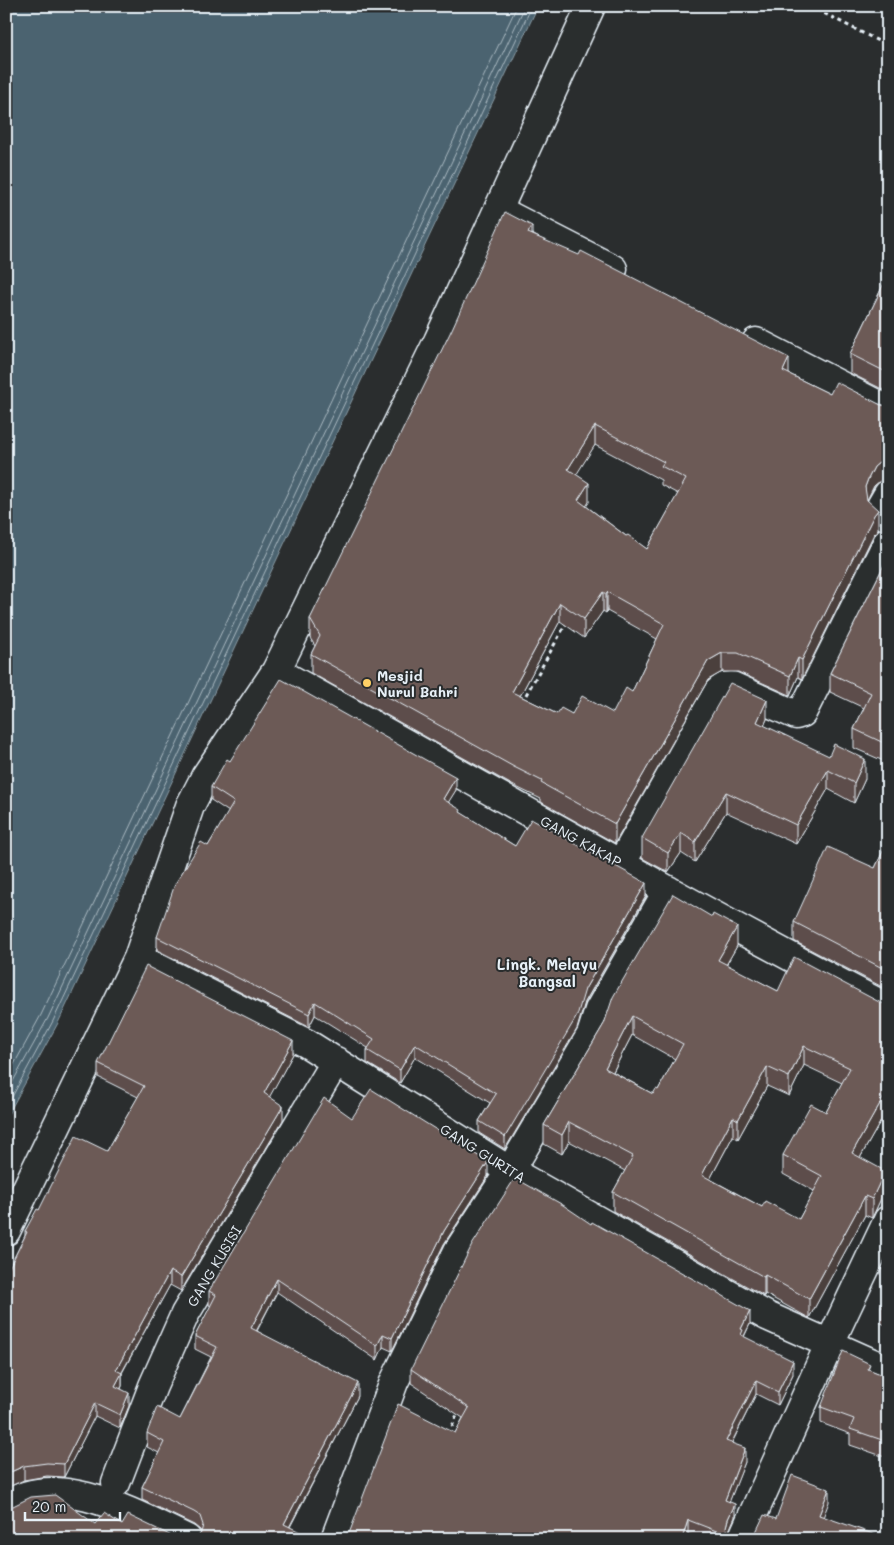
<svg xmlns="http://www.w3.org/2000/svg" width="894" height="1545" font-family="Mali,sans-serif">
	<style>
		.water { fill: #4c6470; stroke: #8a9ca6 }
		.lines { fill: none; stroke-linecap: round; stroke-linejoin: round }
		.shore { stroke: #aab9c2; stroke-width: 1 }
		.minor-casing { stroke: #e8f1f8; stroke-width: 31 }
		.path { stroke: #e8f1f8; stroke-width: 3; stroke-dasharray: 4 4; stroke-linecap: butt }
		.minor { stroke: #2a2d2e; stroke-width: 28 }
		.wall { fill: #5d4d4b; stroke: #e8f1f8; fill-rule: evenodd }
		.shaded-wall { fill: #4c3f3d; stroke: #e8f1f8 }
		.building { fill: #6c5a57; stroke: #e8f1f8; fill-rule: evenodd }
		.poi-dot { fill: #ffd166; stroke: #2a2d2e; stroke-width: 2 }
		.labels { text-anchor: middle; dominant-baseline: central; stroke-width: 4; stroke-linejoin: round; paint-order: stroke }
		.poi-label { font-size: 14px; font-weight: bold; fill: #e8f1f8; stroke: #2a2d2e; text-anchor: start }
		.street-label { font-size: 14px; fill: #e8f1f8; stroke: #2a2d2e }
		.neighbourhood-label { font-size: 15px; font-weight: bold; fill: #e8f1f8; stroke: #2a2d2e }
	</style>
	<rect width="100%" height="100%" fill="#2a2d2e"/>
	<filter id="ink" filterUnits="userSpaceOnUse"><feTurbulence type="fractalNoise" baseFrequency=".02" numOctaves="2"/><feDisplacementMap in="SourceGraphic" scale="10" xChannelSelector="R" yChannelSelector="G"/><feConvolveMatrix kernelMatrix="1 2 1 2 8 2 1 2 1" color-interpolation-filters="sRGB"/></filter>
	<g filter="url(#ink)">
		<path class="water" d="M6,6h532l-480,1017 -52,95z"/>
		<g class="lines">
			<path class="shore" d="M6,1079l35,-64 476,-1009
				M6,1094l42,-76 477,-1012
				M6,1108l47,-87 479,-1015"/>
			<g class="minor-casing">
				<path id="minor" d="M498,210l115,59
					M756,342l132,68
					M888,494l-7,12v6l7,5
					M276,671c204,113 405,230 612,337
					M621,864l97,-172 6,-5 8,-1 64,29 6,-2 86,-172
					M138,958l168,85 204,128 257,145 121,54
					M6,1231l132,-273 52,-152 15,-29 71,-106 162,-330 153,-335
					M116,1483l37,-97 32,-72 151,-253
					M6,1505c52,-36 132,11 181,34
					M335,1539l59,-157 64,-131 52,-80 81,-136 8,-25 69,-120
					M742,1539l87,-194 59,-125"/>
			</g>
			<path class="path" d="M810,6l78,40
				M522,702l45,-80
				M449,1434l9,-22"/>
			<use href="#minor" class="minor"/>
		</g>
		<path class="wall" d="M532,234l257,140 41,20 58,12v73l-7,1 -7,6 -7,14 11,29 -4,5 -72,145 -4,-2 -8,18 -52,-23h-16l-14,8 -93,163 -74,-41v-3l-27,-13 -203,-113v-19l4,-8 -5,-8v-19zM595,445l66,35v5l17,9 -31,55 -21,-13 -40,-30 3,-4 -13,-28zM603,611l3,2 1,-2 50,28 -25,53 -19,21 -56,1 -37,-18 40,-75 24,17z
			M888,275v117l-38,-19v-19z
			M888,557v206l-34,-15v-19l10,-21 -34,-16v-19z
			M767,719l-3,7 101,53 -11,24 -26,-14 -32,55 -70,-32 -31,50 -14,-9 -13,19 -26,-14v-20z
			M230,761l226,29 -8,12 13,11 54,33 131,50 -61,106 -8,27 -72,120 -26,-16v-12l11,-18 -75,-46 -15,26 -33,-20v-13l1,-2 -53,-33 -6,12 -152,-77v-13l51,-91 21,-34 -18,-12v-13z
			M888,841v149l-94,-49v-19l81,-54z
			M737,946l-11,19 52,26 110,13v109l-2,-1 -26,46 25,32 -13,28 -7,-3 -56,103 -44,-24 -1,2 -151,-85v-19l12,-21 -56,-30 -7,13 -18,-10v-19l60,-101zM632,1035l43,24 -17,31 -5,4 -40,-22zM804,1065l38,18 -16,29 -43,43v19l31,17 -15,28 -37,-12 -52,-28 23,-43 5,3 29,-53 22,10z
			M293,1054l-24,43 14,23 -102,171 -11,-6 -48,88v13l-1,3 8,17 -9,22 -25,-12 -31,61 -17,-1 -23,4 -18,8v-214l19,-38v-5l14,-21 68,-59 31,-54 -40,-20v-14z
			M352,1118l136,58 -44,68 -52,107 -9,-4 -6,13 -100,-68 -20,39 101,65 -68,131 -94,11 5,-5 -1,-3 -6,-5 -52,-25v-13l17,-34 -12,-6v-14l33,-14 31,-62 -16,-8v-13l16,-30 -2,-1v-14z
			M591,1224l159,100 -6,13 49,37 -15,31 -22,-11 -24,49 13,19 -16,40 6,15 -7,15 1,2 3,3v2h-30l-14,-5 -2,5h-344l3,-2 110,-104 8,-15 -52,-35v-14z
			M888,1292v34l-7,-3v-17z
			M870,1370l18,7v81l-38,-13v-11l-29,-11v-16z"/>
		<path class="shaded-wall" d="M532,226v19l-4,-12z
			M789,358v19l-6,-6z
			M595,426v19l-27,43v-19z
			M888,460v19l-7,1 -7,6 -6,12 -3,8v-19l3,-8 6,-12 7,-6z
			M589,483v19l-11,17v-19z
			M878,510v19l-4,5 -72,145v-19l72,-145z
			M603,592v19l-19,27v-19z
			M607,592v19l-1,2v-19z
			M560,603v18l-48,90v-19z
			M722,653v19l-14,8 -93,163v-19l93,-163z
			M798,658v19l-8,18v-19z
			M767,700v19l-10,23v-20z
			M865,759v20l-11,24v-20z
			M828,770v19l-32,55v-19z
			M456,777v13l-13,21v-12z
			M726,792v20l-31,50v-20z
			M681,833v20l-13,19v-19z
			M646,883v13l-61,106 -8,27 -72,120v-12l80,-148z
			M737,927v19l-19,33v-19z
			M315,1002v13l-6,12v-13z
			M632,1016v19l-27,52v-19z
			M293,1041v13l-29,53v-14z
			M415,1044v13l-15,26v-13z
			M804,1046v19l-15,31v-19z
			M767,1067v19l-29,53v-19z
			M886,1093v19l-34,60v-19z
			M283,1106v14l-102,171v-14z
			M733,1117v19l-31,58v-19z
			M569,1122v19l-7,13v-19z
			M488,1162v14l-44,68 -52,107v-13l52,-107z
			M885,1171v19l-13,28v-19z
			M865,1196v19l-56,103v-19z
			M170,1271v14l-54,98v-13z
			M765,1275v19l-1,2v-19z
			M277,1279v13l-26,49v-13z
			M750,1311v13l-7,14 -2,11v-20z
			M383,1334v13l-6,13v-14z
			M793,1361v13l-15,31v-13z
			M122,1373v13l-7,13v-13z
			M756,1381v13l-30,60v-13z
			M358,1383v13l-74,141v-13z
			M129,1393v13l-9,22v-13z
			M95,1403v13l-31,61v-13z
			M745,1448v14l-20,51v-13z
			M24,1466v14l-18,8v-14z
			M829,1489v13l-10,26v-13z
			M735,1504v13l-7,16 -2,-6 2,-8z
			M688,1520v14l-2,5h-4z"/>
		<path class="building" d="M505,212l27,14 -4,7 51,22 2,-4 208,107 -6,13 47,23 6,-12 45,23 7,1v54l-7,1 -7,6 -6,12 -3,8 2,13 11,10 -4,5 -72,145 -4,-2 -8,18 -52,-23h-16l-14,8 -93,163 -74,-41 1,-2 -28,-14 -203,-113 9,-18 -10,-17 142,-290zM595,426l69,36 -3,4 25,13 -39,70 -19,-14 -2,1 -48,-36 11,-17 -21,-14zM603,592l3,2 1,-2 57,32 -32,68 -6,-4 -13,25 -31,-17 -10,18 -11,-6 -4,6 -45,-22 48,-89 24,16z
			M888,275v98l-38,-19z
			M888,557v188l-34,-16 17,-36 -41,-20z
			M281,679l175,98 -13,22 18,11 -1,2 55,34 16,-27 115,64 -61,106 -8,27 -72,121 -26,-16 17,-27 -81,-50 -15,26 -33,-20 7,-11 -59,-37 -6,12 -152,-77 18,-53 26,-42 7,4 26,-44 -23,-15 16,-28 3,2z
			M730,683l37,17 -10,22 72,34 5,-12 31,15 -11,24 -26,-13 -32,55 -70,-33 -31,50 -14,-9 -13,20 -26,-15z
			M888,841v130l-94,-49 34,-75 47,21z
			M673,894l39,23 1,-3 24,13 -19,33 60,31 16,-34 87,46 7,1v90l-2,-1 -34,60 33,18 -13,28 -7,-3 -56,103 -44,-24 -1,2 -151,-85 20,-36 -64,-34 -7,13 -18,-10 60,-101 9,-27zM632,1016l51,28 -25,46 -2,-1 -3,5 -48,-26zM804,1046l46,22 -24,44 -15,-8 -28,51 39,21 -23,43 -34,-18 -3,6 -60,-32 31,-58 5,3 29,-53 22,10z
			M146,966l147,75 -29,52 19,13 -102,171 -11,-6 -54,99 6,3 -7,13 14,7 -9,22 -25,-12 -31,61 -17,-1 -23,3 -18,8v-200l21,-42 -2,-1 12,-22 2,1 37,-74 31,15 37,-65 -46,-23z
			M371,1089l117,73 -44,69 -52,107 -9,-4 -6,12 -100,-67 -26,49 107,55 -74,141 30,15h-119l6,-6 2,-8 -3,-9 -6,-4 -52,-25 22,-45 -17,-9 10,-26 23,12 37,-72 -22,-11 21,-41 -7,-4 115,-193 28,20z
			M515,1178l48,27 28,19 1,-2 158,89 -9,18 2,1 -2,5 52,26 -15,31 -22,-11 -30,60 19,7 -20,52 10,4 -7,15 -2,8 3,7 3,3 -44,-17 -6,19h-340l3,-2 5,-6 48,-127 57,29 14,-25 -58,-39 61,-124z
			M888,1292v18l-7,-4z
			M843,1351l27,13 -2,5 20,8v65l-38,-13 4,-10 -33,-12z
			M792,1475l37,14 -10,26 57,20 -2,4h-124l6,-7 8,-17 12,4z
			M55,1495l40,29 9,-11 18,12 6,-10 50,24h-172v-32l7,-1 18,-9z"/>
	</g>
	<circle class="poi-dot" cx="367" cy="683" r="5"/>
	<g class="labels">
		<g class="poi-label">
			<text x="377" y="675">Mesjid<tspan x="377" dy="16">Nurul Bahri</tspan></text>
		</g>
		<g class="street-label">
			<text transform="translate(581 841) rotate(29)">GANG KAKAP</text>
			<text transform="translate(483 1153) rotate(32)">GANG GURITA</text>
			<text transform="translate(214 1266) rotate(-59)">GANG KUSISI</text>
		</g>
		<g class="neighbourhood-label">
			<text x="547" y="964">Lingk. Melayu<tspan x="547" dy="17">Bangsal</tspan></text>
		</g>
	</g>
	<rect width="894" height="1545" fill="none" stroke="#2a2d2e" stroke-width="25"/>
	<rect x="12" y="12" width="869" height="1520" fill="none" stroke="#e8f1f8" stroke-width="2" filter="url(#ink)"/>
	<path d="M25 1512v8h95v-8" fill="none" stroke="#e8f1f8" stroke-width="2.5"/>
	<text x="32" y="1512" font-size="15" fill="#e8f1f8" stroke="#2a2d2e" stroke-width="4" paint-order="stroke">20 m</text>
</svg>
